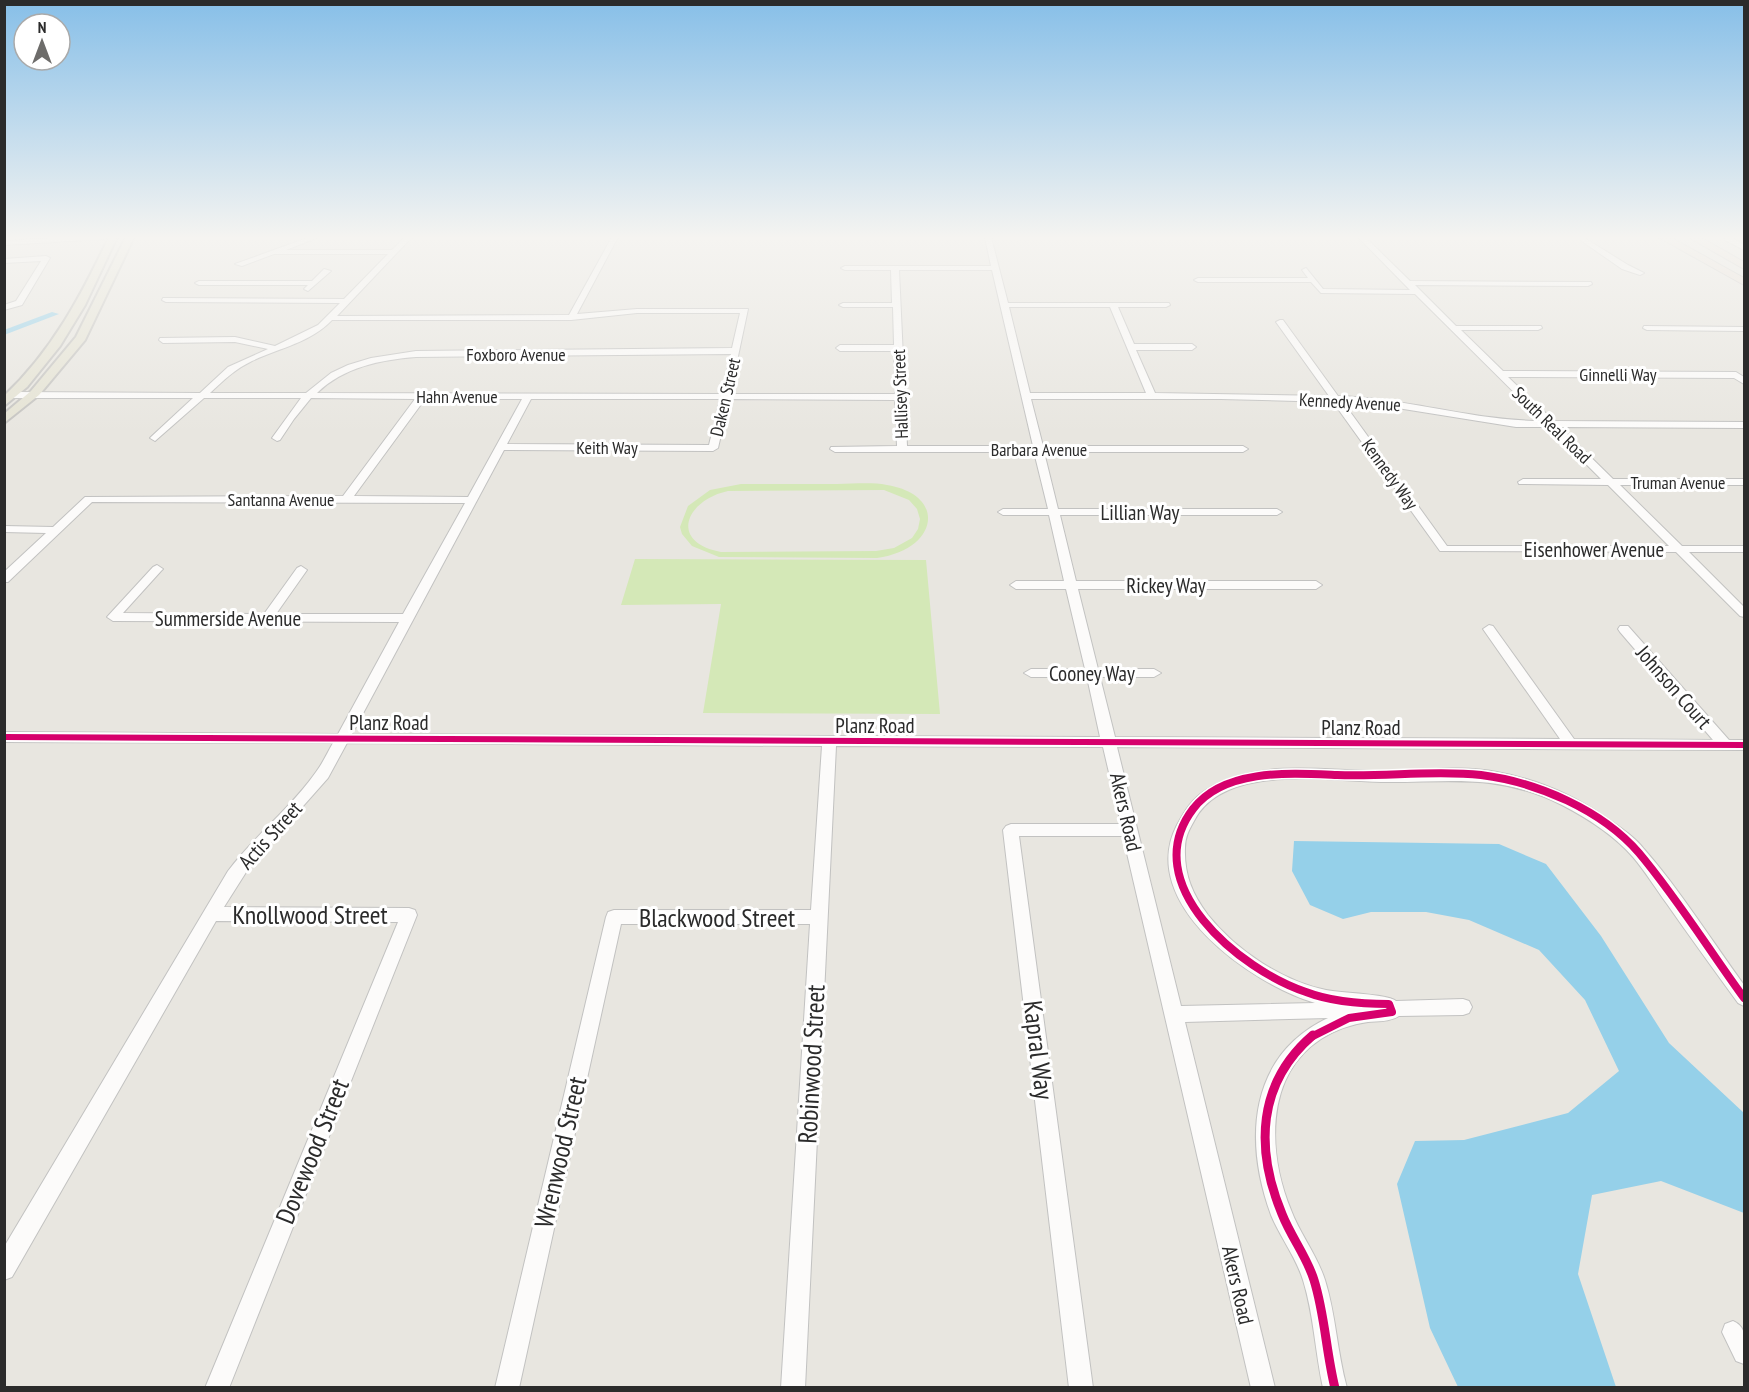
<svg xmlns="http://www.w3.org/2000/svg" width="1749" height="1392" font-family="'PT Sans Narrow',sans-serif">
	<style>
		.pitch { fill: #d4e8b7; fill-rule: evenodd }
		.water { fill: #95d0e9 }
		.lines { fill: none; stroke-linecap: round; stroke-linejoin: round }
		.canal { fill: #95d0e9; fill-rule: evenodd }
		.minor-casing { stroke: #c2c2c1; stroke-width: 2 }
		.major-casing { stroke: #c5c4c1; stroke-width: 4 }
		.highway-casing { stroke: #c5c4c1; stroke-width: 2 }
		.minor { fill: #fcfbfa; fill-rule: evenodd }
		.major { fill: #e5e3d4; fill-rule: evenodd }
		.highway { fill: #e9ded4; fill-rule: evenodd }
		.cycleway-far2-casing { stroke: #fff; stroke-width: 10 }
		.cycleway-far1-casing { stroke: #fff; stroke-width: 11 }
		.cycleway-casing { stroke: #fff; stroke-width: 13 }
		.cycleway-far2 { stroke: #d6006c; stroke-width: 6 }
		.cycleway-far1 { stroke: #d6006c; stroke-width: 8 }
		.cycleway { stroke: #d6006c; stroke-width: 9 }
		.labels { text-anchor: middle; dominant-baseline: central; stroke-width: 6; stroke-linejoin: round; paint-order: stroke }
		.far-street-label { font-size: 18px; fill: #2b2b2b; stroke: #fff }
		.street-label { font-size: 21px; fill: #2b2b2b; stroke: #fff }
		.near-street-label { font-size: 26px; fill: #2b2b2b; stroke: #fff }
	</style>
	<rect width="100%" height="100%" fill="#e8e6e0"/>
	<path class="pitch" d="M741,484c32,0 64,0 96,0 17,0 34,-2 50,1 61,10 51,65 -10,73l-158,-1 -27,-11 -10,-12 -2,-7 8,-21 22,-16zM884,490l25,10 8,9 3,10 -2,10 -6,9 -18,10 -18,3 -155,1c-53,-10 -35,-52 7,-61z
		M635,559l291,1 14,154 -237,-1 18,-109 -100,1z"/>
	<path class="water" d="M1294,841l205,3 47,20 55,72 68,107 75,70v100l-83,-32 -69,14 -14,79 38,113h-158l-28,-59 -33,-144 18,-43 49,-1 104,-27 51,-42 -34,-71 -46,-50 -70,-30 -43,-8h-55l-28,7 -33,-14 -18,-34z"/>
	<g class="lines">
		<path class="canal" d="M52,312l7,2 -55,21v-5z"/>
		<g class="minor-casing">
			<path id="minor" d="M75,237h32l-3,2 -100,6v-4z
				M310,237h9l-33,13h106l13,-13h7l-75,79 232,-1 43,-78h6l-41,77 60,-5h111l-18,85h165l-1,-43h-54l-4,-3 4,-3h54l-1,-38h-50l-4,-2 4,-2h49l-1,-33h-46l-4,-2 4,-2h146l-6,-29h6l17,66h161l1,2 -4,2h-48l16,37h58l4,3 -4,3h-56l19,43 174,3 -53,-74 4,-2h3l55,76c69,2 136,25 205,25l-128,-127 -94,-1 -10,-11h-113l-4,-2 4,-2h110l-6,-8 4,-2 17,21 87,1 -52,-53h7l45,44 181,1 1,2 -4,2 -173,-1 41,41h85l1,2 -4,2h-77l42,41 233,1 8,5v7l-10,-6 -226,-1 46,44 190,1v6l-184,-1 53,52h131v6h-124l62,61h62v6h-55l55,55v10l-4,-1 -64,-64 -236,-1 -107,-149 -112,-3h-190l12,47h200l5,3 -5,3h-199l14,57h219l5,3 -5,3h-217l16,66h240l6,4 -6,4h-238l20,80h56l7,4 -7,4h-54l15,60 445,2 -77,-110 6,-4 4,1 81,113 139,1 -93,-108 -2,-3 2,-3h8l101,114h15v10l-627,-3 64,259 134,-3c-64,-19 -179,-100 -138,-178 8,-15 15,-26 29,-35 53,-33 121,-18 179,-19 37,0 75,-6 112,1 38,7 76,23 108,45 13,9 29,19 39,32 36,41 68,92 100,136v21l-6,-3c-24,-33 -48,-66 -71,-99 -11,-15 -22,-33 -34,-47 -19,-22 -46,-39 -71,-52 -66,-33 -113,-22 -181,-23 -53,-1 -158,-19 -187,39 -5,9 -9,16 -9,27 -1,26 7,46 23,67 28,35 74,66 118,75 14,3 63,4 70,11l67,-2 6,2 3,6 -3,6 -6,2 -64,1c-9,6 -21,5 -31,6 -16,2 -33,8 -47,17 -57,37 -53,115 -30,171 9,24 26,45 34,70 11,35 12,72 22,108h-24c-8,-36 -9,-73 -20,-108 -7,-23 -23,-43 -32,-65 -27,-74 -23,-159 57,-197l-143,4 90,366h-24l-128,-552h-104l74,552h-24l-66,-558 3,-4 5,-2h110l-18,-77 -267,-1 -31,642h-24l29,-464h-189l-102,464h-24l111,-471 2,-5 6,-2h197l11,-164 -475,-3 -19,35 -78,88 -26,41 185,1 6,2 2,5 -188,473h-24l193,-466 -182,-1 -204,356 -8,3v-33l224,-376c27,-36 63,-63 88,-99 7,-9 11,-19 17,-29l-329,-1v-10l334,2 61,-112 -286,-1 -6,-4 46,-50 4,-2 6,4 -2,2 -38,42 141,1 33,-46 4,-2 6,4 -31,44h127l62,-111 -373,-1 -84,80h-4v-10l42,-39 -42,-1v-6l49,1 32,-30 258,-1 72,-97 -104,-1 -17,21 -14,21 -3,1 -5,-3 29,-40h-97l-49,43 -5,-3 2,-2 41,-38h-180l-5,-3 5,-3 187,1 28,-26 40,-18 -33,-7 -72,1 -4,-3 1,-2 75,-1 40,9 43,-21 22,-22 -174,-1 -4,-2 1,-2 181,1 44,-45h-114l-32,12 -7,-2zM899,270h93l41,176h-126zM1009,307h101l36,86h-116zM637,313h103l-8,35 -316,3 -45,7 -23,7 -17,8 -25,20h-96c14,-13 25,-24 42,-32 27,-13 58,-18 80,-41h239zM731,354l-10,40 -404,-1c27,-26 63,-33 99,-36zM425,399h97l-54,98 -114,-1zM531,399h189l-11,46 -202,-1zM729,399l166,1 2,46 -66,1 -1,2 5,3h199l14,57h-45l-5,3 5,3h46l15,66h-48l-6,4 6,4h50l19,80h-54l-7,4 7,4h56l13,60 -748,-3 152,-284 209,1 5,-3zM1343,402l23,1 150,24h33l52,52h-78l-5,3 1,2 89,1 61,61h-222z
				M1576,237h7l45,28 16,8 -4,2 -18,-6z
				M1725,237h6l13,8v5l-19,-10z
				M46,256l4,2 -28,47 -18,5v-5l12,-4 25,-40 -37,2v-4z
				M324,269l7,2 -23,20 -4,-2 4,-4h-109l-4,-2 4,-2h113z
				M1644,326l100,1v4l-97,-1 -4,-2z
				M1733,1321c16,6 13,28 11,43l-8,-3 -14,-29 3,-8z"/>
		</g>
		<g class="major-casing">
			<path id="major" d="M109,237h8l-32,68 -25,41 -33,41 -23,19v-10c48,-45 77,-100 105,-159z
				M126,237h8l-49,103 -46,55 -35,28v-9l27,-23 45,-54z"/>
		</g>
		<g class="highway-casing">
			<path id="highway" d="M1658,237h12l74,41v7z
				M1688,237h12l44,25v7z"/>
		</g>
		<use href="#minor" class="minor"/>
		<use href="#major" class="major"/>
		<use href="#highway" class="highway"/>
		<g class="cycleway-far2-casing">
			<path id="cycleway-far2" d="M4,737l1740,8"/>
		</g>
		<g class="cycleway-far1-casing">
			<path id="cycleway-far1" d="M1311,1037l38,-19 43,-6 -3,-8c-28,0 -57,-2 -83,-12 -66,-22 -170,-108 -113,-183 31,-41 99,-36 144,-34 48,2 97,-5 144,0 56,7 121,35 158,78 38,45 70,97 105,145"/>
		</g>
		<g class="cycleway-casing">
			<path id="cycleway" d="M1313,1035c-56,48 -58,114 -31,179 9,23 25,43 32,66 11,35 12,72 21,108"/>
		</g>
		<use href="#cycleway-far2" class="cycleway-far2"/>
		<use href="#cycleway-far1" class="cycleway-far1"/>
		<use href="#cycleway" class="cycleway"/>
	</g>
	<linearGradient id="sky" x2="0" y2="1"><stop stop-color="#87bfe8"/><stop offset="0.55" stop-color="#f5f4f1"/><stop offset="1" stop-color="#f5f4f1" stop-opacity="0"/></linearGradient>
	<rect width="1749" height="432" fill="url(#sky)"/>
	<g class="labels">
		<g class="far-street-label">
			<text x="516" y="354">Foxboro Avenue</text>
			<text x="1618" y="374">Ginnelli Way</text>
			<text transform="translate(900 394) rotate(-92)">Hallisey Street</text>
			<text x="457" y="396">Hahn Avenue</text>
			<text transform="translate(725 397) rotate(-77)">Daken Street</text>
			<text transform="translate(1350 402) rotate(3)">Kennedy Avenue</text>
			<text transform="translate(1552 425) rotate(44)">South Real Road</text>
			<text x="607" y="447">Keith Way</text>
			<text x="1039" y="449">Barbara Avenue</text>
			<text transform="translate(1390 474) rotate(54)">Kennedy Way</text>
			<text x="1678" y="482">Truman Avenue</text>
			<text x="281" y="499">Santanna Avenue</text>
		</g>
		<g class="street-label">
			<text x="1140" y="512">Lillian Way</text>
			<text x="1594" y="549">Eisenhower Avenue</text>
			<text x="1166" y="585">Rickey Way</text>
			<text x="228" y="618">Summerside Avenue</text>
			<text x="1092" y="673">Cooney Way</text>
			<text transform="translate(1674 687) rotate(49)">Johnson Court</text>
			<text x="389" y="722">Planz Road</text>
			<text x="875" y="725">Planz Road</text>
			<text x="1361" y="727">Planz Road</text>
			<text transform="translate(1126 812) rotate(77)">Akers Road</text>
			<text transform="translate(270 835) rotate(-48)">Actis Street</text>
			<text transform="translate(1238 1285) rotate(77)">Akers Road</text>
		</g>
		<g class="near-street-label">
			<text x="310" y="914">Knollwood Street</text>
			<text x="717" y="917">Blackwood Street</text>
			<text transform="translate(1039 1050) rotate(83)">Kapral Way</text>
			<text transform="translate(811 1064) rotate(-87)">Robinwood Street</text>
			<text transform="translate(312 1151) rotate(-68)">Dovewood Street</text>
			<text transform="translate(560 1152) rotate(-77)">Wrenwood Street</text>
		</g>
	</g>
	<rect width="1749" height="1392" fill="none" stroke="#2b2b2b" stroke-width="12"/>
	<g transform="translate(42 42)"><circle r="28" fill="#ffffff" stroke="#aaaaaa" stroke-width="1.5"/>
	<path d="M0-4.5L10 22L0 15L-10 22Z" fill="#6d6c6a"/>
	<text y="-9" font-size="16" font-weight="bold" text-anchor="middle" fill="#2b2b2b">N</text>
	</g>
</svg>
